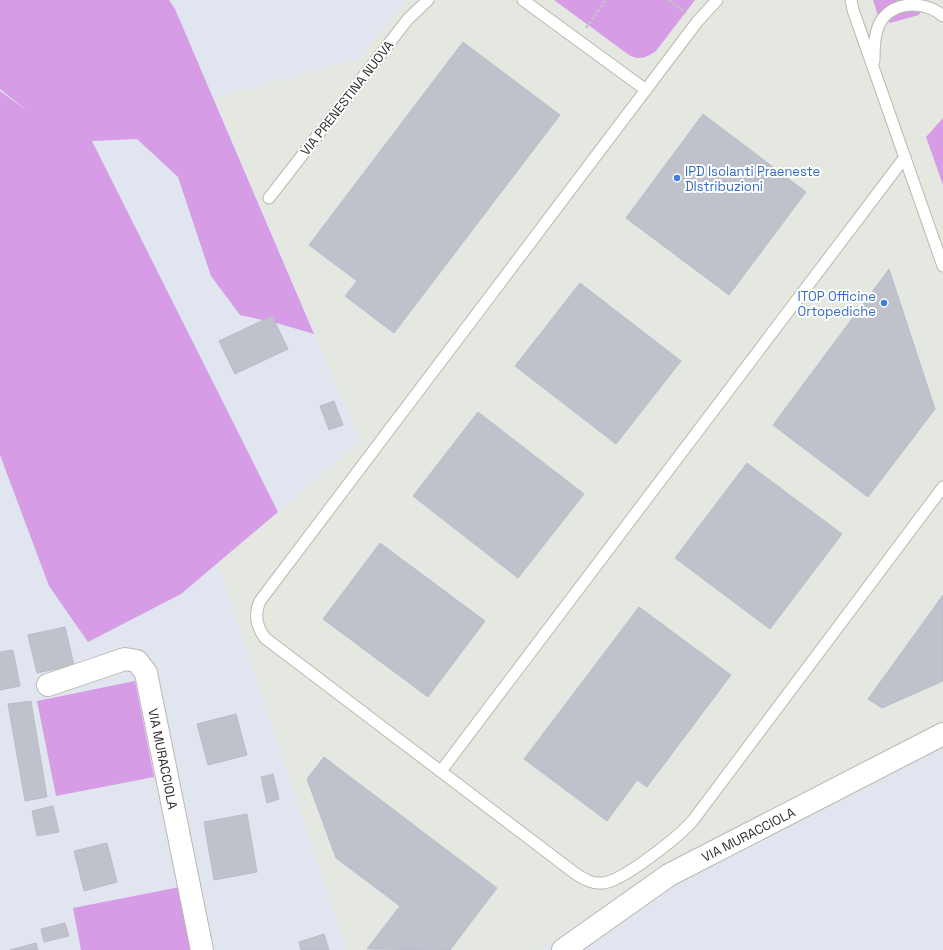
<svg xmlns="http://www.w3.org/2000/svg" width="943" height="950" font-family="'Space Grotesk',sans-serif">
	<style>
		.industrial { fill: #e5e8e1 }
		.green { fill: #d69ce6 }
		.building { fill: #bfc2cb; stroke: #b9bdcb }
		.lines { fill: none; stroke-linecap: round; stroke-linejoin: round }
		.lane-casing { stroke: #bab9ad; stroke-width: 13 }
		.street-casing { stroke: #bab9ad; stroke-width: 24 }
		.path { stroke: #c4c4c4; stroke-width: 2.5; stroke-dasharray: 3 2; stroke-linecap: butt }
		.lane { stroke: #fff; stroke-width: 11 }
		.street { stroke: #fff; stroke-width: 22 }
		.shop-dot { fill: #3f7fe0; stroke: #fff; stroke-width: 1.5 }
		.labels { text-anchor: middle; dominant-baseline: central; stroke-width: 4; stroke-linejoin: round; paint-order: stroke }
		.street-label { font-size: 13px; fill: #2e2e2e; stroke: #fff }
		.shop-label { font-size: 13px; fill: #366cbe; stroke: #fff; text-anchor: start }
	</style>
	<rect width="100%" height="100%" fill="#e0e5ef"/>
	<path class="industrial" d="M407,0h536v720l-271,138 -132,92h-193l-129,-387 60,-51 82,-71 -146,-343 144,-39z"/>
	<path class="green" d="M0,0h169l6,9 139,325 -34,-10 -40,-9 -29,-39 -33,-99 -41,-38 -45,2 186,371 -97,82 -93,48 -39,-56 -49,-131v-364l29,21 -29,-23z
		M554,0h141l-39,51c-9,6 -17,10 -27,4z
		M873,0h52l-6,15 -29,8 -12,-7z
		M943,118v67l-17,-48z
		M135,681l19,96 -98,19 -19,-95z
		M180,887l13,63h-112l-8,-42z"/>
	<path class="building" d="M463,42l97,73 -166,218 -49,-37 12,-15 -48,-36z
		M703,114l103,78 -77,103 -103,-77z
		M889,269l46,140 -67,88 -95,-72z
		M580,283l101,78 -65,83 -101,-78z
		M272,316l16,33 -53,25 -16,-33z
		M334,401l9,24 -14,5 -9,-24z
		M478,412l106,82 -66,84 -105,-82z
		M747,463l95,71 -72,95 -95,-71z
		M380,543l105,78 -57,76 -105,-78z
		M943,595v86l-61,27 -14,-9z
		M639,607l92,68 -84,112 -10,-7 -30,41 -83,-62z
		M65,627l9,38 -37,8 -9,-38z
		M13,650l7,36 -20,4v-38z
		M31,701l16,96 -22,4 -17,-97z
		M236,714l11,41 -39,10 -11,-41z
		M324,757l173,131 -47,62 -83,-1 33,-43 -64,-48 -29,-79z
		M273,774l6,25 -12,4 -6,-26z
		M53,806l6,26 -22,4 -5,-25z
		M247,814l10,58 -43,8 -10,-58z
		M107,843l10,39 -33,9 -10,-40z
		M65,923l4,13 -25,6 -3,-13z
		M324,934l5,16h-28l-2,-8z
		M36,943l2,7h-28z"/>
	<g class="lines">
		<g class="lane-casing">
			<path id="lane" d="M523,0l123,90
				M717,0l-20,22 -437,579c-6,13 -4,25 5,37l311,236c8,5 16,10 26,9 19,0 79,-48 92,-64l249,-332
				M851,0l2,10 90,256
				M874,61c0,-14 0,-31 9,-43 15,-18 44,-16 60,-2
				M269,198l139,-179 20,-19
				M441,771l464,-614"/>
		</g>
		<g class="street-casing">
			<g id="street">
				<path id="s1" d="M48,685l77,-26 12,2 9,12 56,277"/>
				<path id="s2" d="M563,950l106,-75 274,-141"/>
			</g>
		</g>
		<path class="path" d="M669,0l17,13
			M586,28l20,-28"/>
		<use href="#lane" class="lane"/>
		<use href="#street" class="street"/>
	</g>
	<g class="shop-dot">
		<circle cx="677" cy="178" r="4"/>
		<circle cx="884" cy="303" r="4"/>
	</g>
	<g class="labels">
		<g class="street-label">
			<text transform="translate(347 98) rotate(-52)">VIA PRENESTINA NUOVA</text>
			<text stroke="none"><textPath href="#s1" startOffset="196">VIA MURACCIOLA</textPath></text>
			<text stroke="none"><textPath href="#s2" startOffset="219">VIA MURACCIOLA</textPath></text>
		</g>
		<g class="shop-label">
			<text x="685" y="171">IPD Isolanti Praeneste<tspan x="685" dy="15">DIstribuzioni</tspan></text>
			<text x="876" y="296" text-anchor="end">ITOP Officine<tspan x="876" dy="15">Ortopediche</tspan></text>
		</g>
	</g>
</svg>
